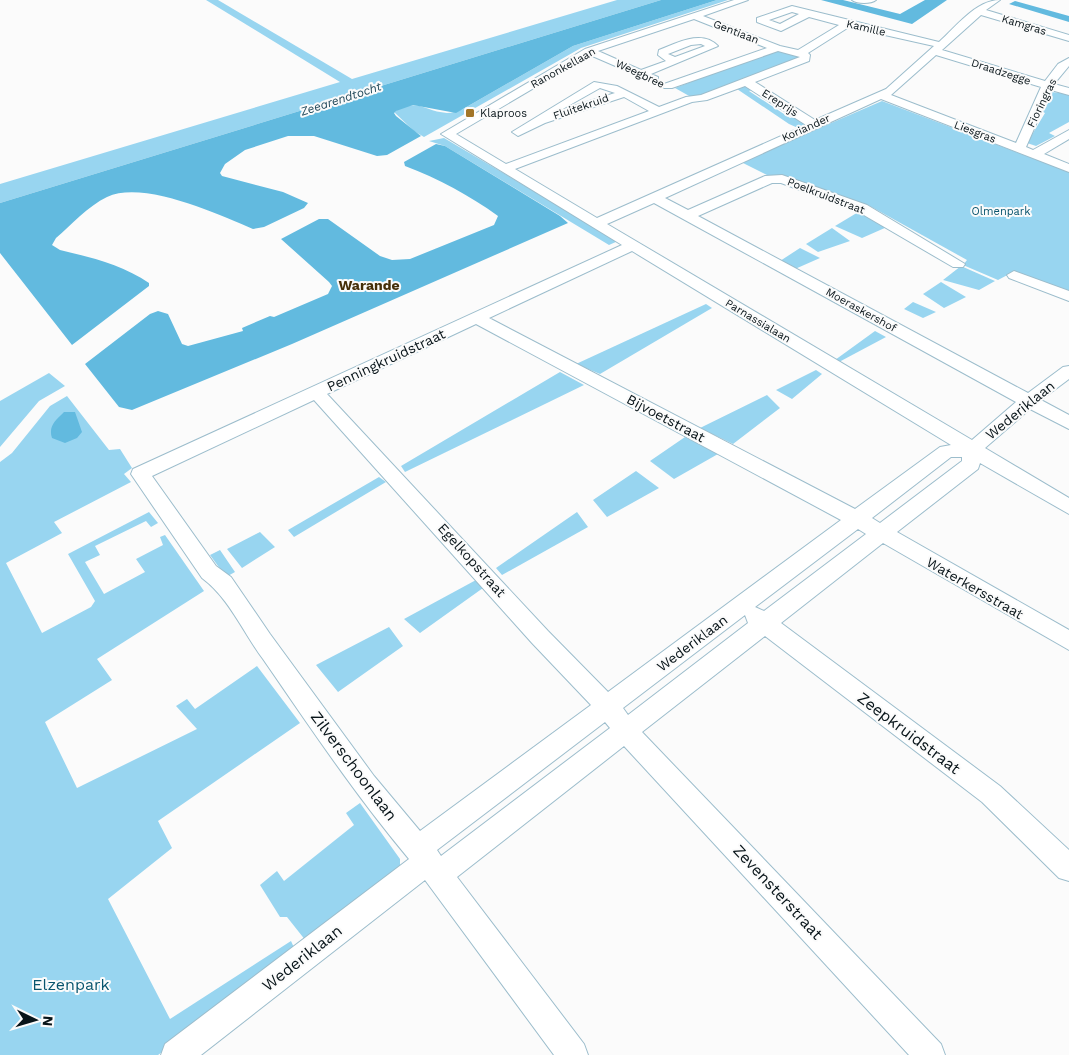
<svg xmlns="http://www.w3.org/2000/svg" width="1069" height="1055" font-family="'Work Sans',sans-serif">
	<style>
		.green { fill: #98d5f0 }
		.water { fill: #62badf }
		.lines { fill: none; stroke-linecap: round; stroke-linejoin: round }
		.minor-casing { stroke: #9cbdcc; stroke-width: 2 }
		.minor { fill: #fff; fill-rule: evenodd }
		.poi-dot { fill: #a27527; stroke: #fbfbfb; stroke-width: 2 }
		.labels { text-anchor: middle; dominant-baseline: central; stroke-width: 4; stroke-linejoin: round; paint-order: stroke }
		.far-street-label { font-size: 11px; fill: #081419; stroke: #fbfbfb }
		.far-poi-label { font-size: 11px; fill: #081419; stroke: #fbfbfb; text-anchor: start }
		.far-park-label { font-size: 11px; fill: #09556e; stroke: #fbfbfb }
		.far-water-label { font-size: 12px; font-style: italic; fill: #22495a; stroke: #fbfbfb }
		.far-quarter-label { font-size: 14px; font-weight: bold; fill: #452f09; stroke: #fbfbfb }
		.street-label { font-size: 14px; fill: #081419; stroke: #fbfbfb }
		.near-street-label { font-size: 16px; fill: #081419; stroke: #fbfbfb }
		.near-park-label { font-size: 16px; fill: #09556e; stroke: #fbfbfb }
	</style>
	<rect width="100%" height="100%" fill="#fbfbfb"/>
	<path class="green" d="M206,0h12l134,79 265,-79h44l-661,203v-19l340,-102z
		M717,0h11l-147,48 -157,89 -10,-6 -20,-19c23,-15 31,0 53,1 5,0 11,-2 16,-4l110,-63z
		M777,49l25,8 -101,40h-10l-16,-9z
		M744,86l11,3 -6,2 41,27 6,-2 10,9 -8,3 -9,-4 -52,-35z
		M1051,92l18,2v28l-20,11 6,3 -19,10 -9,-3 18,-30 -4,-2z
		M882,101l187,71v121l-54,-22 -17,9 -35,-15 4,-5 -99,-55 -84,-28 -15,-1 -28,-14z
		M444,138l174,103 -9,4 -164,-99 -16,-5z
		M860,211l27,16 -25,11 -27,-12z
		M832,228l18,13 -32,11 -12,-8z
		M800,248l20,10 -25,11 -15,-8z
		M961,266l34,15 -16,9 -36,-10z
		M941,282l25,15 -22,11 -21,-14z
		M913,302l23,10 -13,6 -19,-9z
		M706,304l6,4 -112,66 -24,-10z
		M875,331l11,6 -47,25 -4,-2z
		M816,370l6,4 -30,25 -16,-9z
		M560,372l24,13 -179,87 -4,-6z
		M49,373l16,13 -26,15 -39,46v-46z
		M767,395l13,13 -47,36 -33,-16z
		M67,396l42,54 11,-1 12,19 -8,6 7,8 -77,40 8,11 -56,30 36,70 49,-26 4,-6 -27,-47 81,-42 9,11 -7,4 -5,-6 -51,25 5,9 -15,7 19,32 41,-22 -9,-13 27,-14 -3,-8 5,-2 39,56 -107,68 15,21 -67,42 32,66 120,-59 -21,-23 11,-7 8,10 62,-43 43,57 -142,98 14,27 -64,51 62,120 121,-78 5,11 -138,103h-158v-593l12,-9 38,-47z
		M685,437l33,17 -44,25 -24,-18z
		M636,471l23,17 -52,29 -14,-17z
		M379,477l7,5 -92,55 -6,-7z
		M577,512l11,15 -86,48 -6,-7z
		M260,532l15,15 -33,21 -15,-19z
		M220,550l15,22 -9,5 -16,-22z
		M476,580l7,8 -63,45 -16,-14z
		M389,627l14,19 -65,46 -22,-27z
		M360,803l40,56v10l-94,72 -19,-24h-7l-20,-32 17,-14 7,10 70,-56 -8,-12z"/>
	<path class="water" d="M661,0h56l-144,46 -117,67 -43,-8 -17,6 -2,2 2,3 25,20 -34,19 -10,1 -63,-20h-26l-43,14 -20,14 -5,9 2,3 61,16 25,11 -4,5 -40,19 -11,2c-36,-15 -109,-49 -146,-32 -19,9 -36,28 -51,41l-4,7 8,5c30,7 63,15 89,33v3l-77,59 -72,-92v-50z
		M821,0h22l57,14 25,-14h22l-35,24z
		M1015,1l54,15v6l-60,-18z
		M436,144l9,2 115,70 8,7 -276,121 -160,66 -13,-3 -34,-43 65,-50 8,-3 10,3 14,30 6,2 55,-15 -1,-3 28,-12 4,1 54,-23 4,-8 -3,-4 -48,-43 38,-20h9l52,37 12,4 18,-1 84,-34 4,-9c-29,-21 -59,-37 -93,-50l-1,-4z
		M64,412h11l7,20 -5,6 -12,5 -13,-5c-4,-12 4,-18 12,-26z"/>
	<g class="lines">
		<g class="minor-casing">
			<path id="minor" d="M734,0h14l-45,16 77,30 18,4 41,-25 -30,-8 -28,14 -24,-9v-4l35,-12 147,36c17,-15 37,-42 61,-42l-14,10 83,25v6l-88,-26 -39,35 103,31 13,-17 11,-6v8l-15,18 15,4v7l-18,-5 -25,57 7,3 36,-20v9l-25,15 25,10v8l-188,-73 -216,99 23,12 77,-34 17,-1 85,30 98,59 -2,3h-10l-96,-56 -76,-28h-9l-74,33 330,177 35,-26 6,-1v13l-28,21 28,15v14l-39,-20 -45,39 84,50v16l-89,-51 -2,6 -81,63 172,98v20l-186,-107 -102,80 219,163 69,64v31l-10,-3 -77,-76 -217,-166 -123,96 299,312 4,11h-36l-285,-309 -167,131 127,167 4,11h-34l-129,-175 -224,175h-40l4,-11 244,-185c-53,-63 -99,-132 -146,-200 -20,-27 -34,-61 -61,-81l-71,-104 2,-5 489,-224 -181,-111 144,-85zM792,12l7,2 -19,10 -11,-4zM694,19l73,29 -103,36v4h8l106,-37 22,6 -99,38 -15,2 -27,10 -42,-21 -23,-4 -82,50 6,4 27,-13 79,-26 25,14 -143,53 -50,-30 134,-79 60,26h8v-4l-7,-3 67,-28c-16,-17 -41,-3 -59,4l-1,5 8,6 -25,9 -43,-19zM849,27l85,19 -48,43 -71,31 -60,-38 54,-21 1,-6 -2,-2zM701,44l4,2 -30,11 -7,-3 23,-9zM936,55l105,32 -25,56 -125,-48zM745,86l61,39 -209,93 -82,-49 177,-67 15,-2zM600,88l15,5 -54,17zM654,203l362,199 -44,38 -365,-216zM632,251l319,194 -11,2 -85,62 -366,-191zM476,324l365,196 -233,172 -60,-61 -221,-237zM314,400l218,243 59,62 -171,126 -46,-55 -104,-142 -39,-57 -15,-11 -64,-90zM951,457h11v4l-82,62 -8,-5zM858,529l8,5 -102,77 -9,-4zM745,615l3,8 -120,92 -5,-7zM605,722l5,6 -169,128 -4,-6z
				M852,0h24c-5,4 -19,4 -24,0z
				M1014,271l55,20v10l-60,-23 -2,-3z"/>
		</g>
		<use href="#minor" class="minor"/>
	</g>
	<rect class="poi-dot" x="465" y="108" width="10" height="10" rx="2.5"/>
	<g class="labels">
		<g class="far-street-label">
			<text transform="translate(1024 25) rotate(17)">Kamgras</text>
			<text transform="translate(866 28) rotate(13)">Kamille</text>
			<text transform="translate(736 32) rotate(21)">Gentiaan</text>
			<text transform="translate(563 68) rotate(-29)">Ranonkellaan</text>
			<text transform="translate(1001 72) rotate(18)">Draadzegge</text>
			<text transform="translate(640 74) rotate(25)">Weegbree</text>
			<text transform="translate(780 103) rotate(33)">Ereprijs</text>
			<text transform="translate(1042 103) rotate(-64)">Fioringras</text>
			<text transform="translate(581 107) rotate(-19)">Fluitekruid</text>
			<text transform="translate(806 128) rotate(-24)">Koriander</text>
			<text transform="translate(975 132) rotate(21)">Liesgras</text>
			<text transform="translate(826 196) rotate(21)">Poelkruidstraat</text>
			<text transform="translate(861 310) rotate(29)">Moeraskershof</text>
			<text transform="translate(758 321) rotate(31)">Parnassialaan</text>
		</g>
		<g class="far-poi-label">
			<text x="480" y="113">Klaproos</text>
		</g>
		<g class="far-park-label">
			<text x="1001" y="211">Olmenpark</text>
		</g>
		<g class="far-water-label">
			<text transform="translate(341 99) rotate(-18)">Zeearendtocht</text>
		</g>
		<g class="far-quarter-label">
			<text x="369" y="285">Warande</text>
		</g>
		<g class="street-label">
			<text transform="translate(386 360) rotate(-25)">Penningkruidstraat</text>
			<text transform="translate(1020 410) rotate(-39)">Wederiklaan</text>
			<text transform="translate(666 418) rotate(28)">Bijvoetstraat</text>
			<text transform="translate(472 560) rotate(48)">Egelkopstraat</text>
			<text transform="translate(975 588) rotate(30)">Waterkersstraat</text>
			<text transform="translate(692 643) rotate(-37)">Wederiklaan</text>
		</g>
		<g class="near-street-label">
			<text transform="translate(909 733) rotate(37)">Zeepkruidstraat</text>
			<text transform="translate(354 766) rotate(53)">Zilverschoonlaan</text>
			<text transform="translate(778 892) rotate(47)">Zevensterstraat</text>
			<text transform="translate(302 958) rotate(-38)">Wederiklaan</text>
		</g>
		<g class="near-park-label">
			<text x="71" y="984">Elzenpark</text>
		</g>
	</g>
	<g transform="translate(35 1020) rotate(95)" stroke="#fbfbfb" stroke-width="4" paint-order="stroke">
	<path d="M0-4L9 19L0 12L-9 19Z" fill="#081419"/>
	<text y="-8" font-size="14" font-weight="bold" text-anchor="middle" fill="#081419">N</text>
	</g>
</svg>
